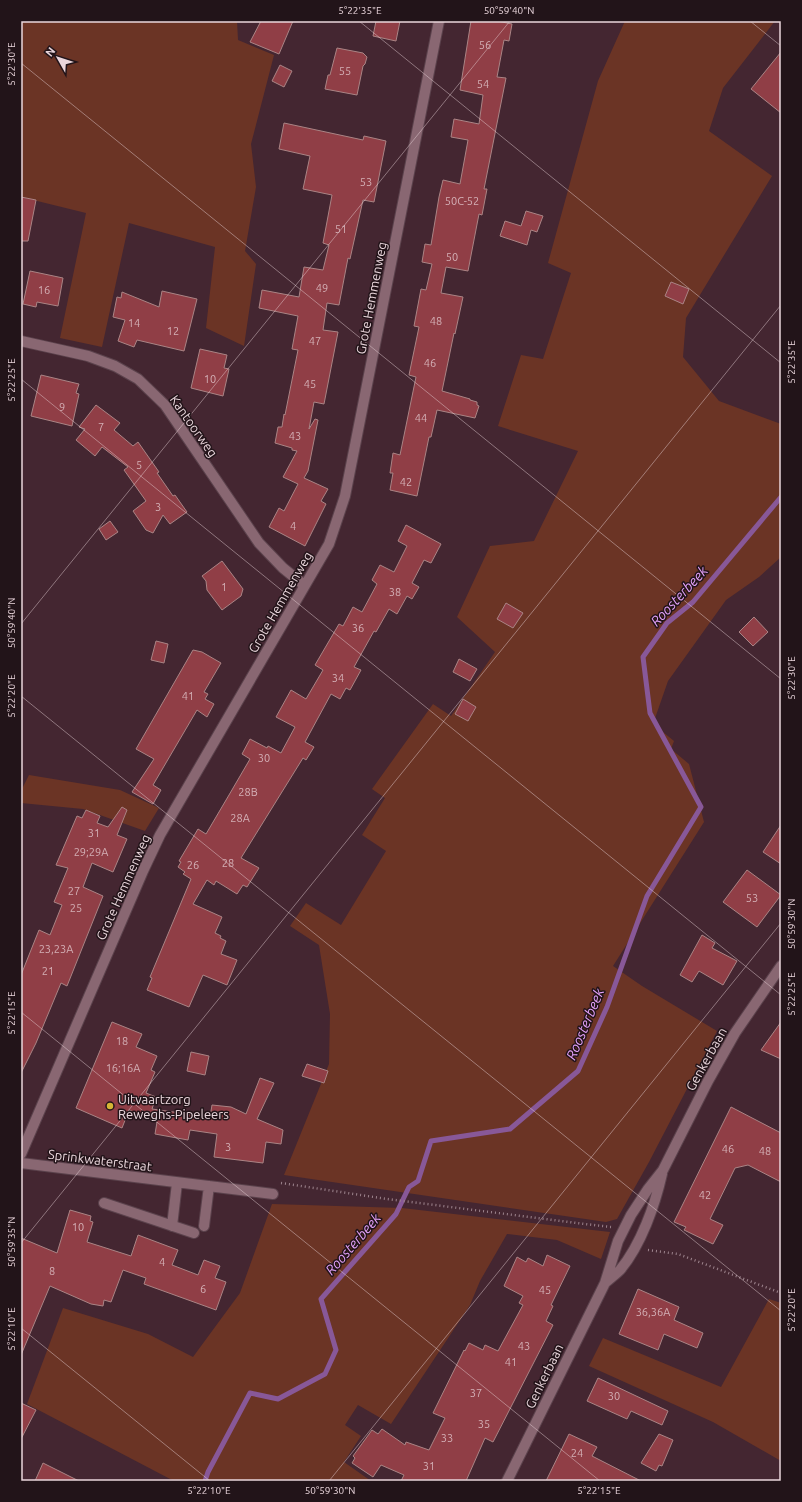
<svg xmlns="http://www.w3.org/2000/svg" width="802" height="1502" font-family="Ubuntu,sans-serif">
	<style>
		.green { fill: #6b3425 }
		.lines { fill: none; stroke-linecap: round; stroke-linejoin: round }
		.stream { stroke: #885898; stroke-width: 5 }
		.building { fill: #903e46; stroke: #aa8485 }
		.minor-casing { stroke: #5b424c; stroke-width: 12 }
		.path { stroke: #9d848d; stroke-width: 2.5; stroke-dasharray: 1 3; stroke-linecap: butt }
		.minor { stroke: #896772; stroke-width: 10 }
		.ticks { fill: none; stroke: #ead6dc; stroke-width: 1; stroke-opacity: 0.45 }
		.poi-dot { fill: #d5b535; stroke: #221419; stroke-width: 1.5 }
		.labels { text-anchor: middle; dominant-baseline: central; stroke-width: 3; stroke-linejoin: round; paint-order: stroke }
		.number-label { font-size: 11px; fill: #d4b0b6 }
		.street-label { font-size: 13px; fill: #ead6dc; stroke: #221419 }
		.poi-label { font-size: 13px; fill: #ead6dc; stroke: #221419; text-anchor: start }
		.water-label { font-size: 14px; font-style: italic; fill: #e5a2fb; stroke: #221419 }
		.neatline { fill: none; stroke: #ead6dc; stroke-width: 1.5 }
		.ticks-label { font-size: 10px; text-anchor: middle; fill: #ead6dc }
	</style>
	<rect width="100%" height="100%" fill="#442631"/>
	<path class="green" d="M21,21h216l1,19 36,15 -23,89 5,43 -11,64 11,13 -12,82 -38,-18 9,-81 -86,-24 -27,124 -42,-9 26,-125 -65,-16z
		M625,21h150l-52,67 -14,43 63,45 -86,142 -3,39 36,44 62,23v133l-22,20 -33,23 -58,81 -15,43 21,17 -3,8 18,15 15,58 -91,144 29,20 75,45 -68,131 -32,57 -11,3 -322,-47 45,-111 1,-50 -11,-69 -29,-19 16,-23 35,22 45,-74 -24,-16 23,-37 -13,-9 61,-85 18,12 44,-64 -38,-35 33,-71 44,-5 44,-90 -80,-25 23,-71 22,4 28,-86 -23,-10 50,-182z
		M29,775l91,15 39,18 -14,23 -62,-22 -62,-6v-12z
		M272,1204l130,4 208,24 -9,27 -44,-19 -50,-6 -27,47 -10,24 -79,119 -33,-19 -13,20 16,11 -17,26 27,19h-197l-147,-77 36,-96 85,26 45,23 47,-64z
		M769,1299l12,4v158l-68,-39 -124,-56 14,-28 118,49z"/>
	<g class="lines">
		<path class="stream" d="M205,1481l3,-9 42,-79 28,6 47,-25 11,-24 -15,-51 75,-85 13,-27 9,-6 13,-40 79,-12 68,-58 29,-64 40,-111 54,-89 -51,-94 -7,-56 24,-34 26,-21 88,-105"/>
	</g>
	<path class="building" d="M261,21h32l-14,33 -29,-12z
		M376,21h24l-4,20 -23,-5z
		M471,21h26l15,3 -3,17 -5,-1 -7,37 9,1 -22,111h3l-5,26 -3,-1 -11,57 -22,-4 -5,26 22,4 -8,37 -1,-1 -12,58 28,8v1l7,2v3l2,1 -4,12 -38,-8 -6,27h-2l-12,59 -27,-6 3,-17h-3l3,-20 7,2 16,-78 -7,-2 10,-48 -5,-1 7,-37 5,1 6,-26 -10,-2 3,-18 6,1 8,-48 4,-17 17,4 8,-44 -17,-3 3,-18 25,5 4,-29 -23,-5z
		M337,48l26,5 4,4 -2,7 -2,2 -6,29 -32,-6 3,-14h2z
		M781,52v61l-30,-24z
		M280,65l12,6 -8,16 -12,-6z
		M284,123l79,17 1,-4 22,5 -12,61 -11,-2 -13,59 -2,-1 -9,47 -12,-2 -4,27 15,2 -14,72 -10,-2 -5,27 6,-10 3,1 -10,51 -4,7 24,11 -7,12 5,3 -21,42 -36,-19 10,-19 5,3 14,-27 -15,-7 14,-26 -5,-1v-2l-17,-5 3,-16h4l2,-13 1,1 13,-65 -6,-1 6,-33 -39,-8 3,-18 37,7 5,-30 19,3 6,-25 -6,-2 9,-48 -29,-6 7,-33 -31,-7z
		M21,197l15,3 -8,41h-7z
		M526,211l17,5 -6,16 -6,-2 -4,15 -27,-9 5,-15 16,5z
		M30,271l33,7 -5,28 -21,-4 -1,5 -13,-3z
		M671,282l18,7 -6,15 -18,-8z
		M162,291l35,8 -13,52 -47,-11 -3,7 -16,-6 7,-21 -12,-3 4,-20 4,1 1,-6 37,15z
		M200,349l27,6 -3,13 5,1 -6,27 -32,-8z
		M41,375l38,9 -3,9 3,1 -7,32 -41,-10z
		M96,405l24,18 -6,7 19,16 5,-4 21,30 -2,1 16,23 2,-1 12,17 -17,12 -7,-9 -10,18 -7,-3 -13,-19 13,-10 -22,-31 4,-3 -26,-20 -7,9 -19,-16 9,-11 -6,-2z
		M110,521l8,11 -12,8 -7,-11z
		M406,525l35,19 -10,19 -7,-3 -12,23 7,4 -7,12 -5,-3 -10,18 -8,-5 -13,23 -2,-1 -20,36 7,3 -11,20 -4,-2 -6,11 -9,-5 -26,48 9,5 -8,13 -3,-2 -62,100 18,10 -12,19 -4,-2 -6,9 -21,-13 -2,4 -7,-5 -14,24 29,13 -7,16 6,3 -1,2 6,3 -5,13 16,6 -10,25 -24,-10 -14,32 -42,-17 5,-12 -2,-1 41,-98 -8,-5 2,-2 -7,-5 3,-5 -2,-1 19,-32 8,5 23,-39 21,-36 -8,-5 8,-15 17,9 1,-2 13,7 14,-26 -19,-10 15,-27 15,9 17,-29 -8,-5 24,-41 4,2 10,-19 9,5 15,-28 -5,-4 8,-15 14,7 13,-26 -9,-5z
		M222,561l21,28 -2,7 -19,14 -15,-20 -1,-9 -4,-5z
		M506,603l17,10 -10,15 -16,-9z
		M754,617l14,15 -15,14 -14,-14z
		M156,641l12,3 -4,19 -13,-3z
		M193,650l9,2 19,11 -17,29 4,2 -3,5 9,5 -7,13 -10,-7 -44,75 8,5 -8,14 -21,-12 22,-33 -18,-10z
		M459,659l18,10 -7,12 -17,-9z
		M463,699l13,8 -8,14 -13,-7z
		M122,807l5,3 -10,25 10,4 -14,33 -21,-9 -9,24 20,9 -36,90 -6,-3 -25,60 -15,30v-98l18,-45 11,5 12,-30 -8,-3 14,-34 -12,-3 21,-49 5,2 4,-8 14,6 -3,7 11,4z
		M781,825v39l-18,-12z
		M747,870l34,25 -24,32 -34,-25z
		M702,935l13,8 -3,5 25,13 -14,24 -24,-14 -7,11 -12,-7z
		M112,1022l30,12 -6,13 21,9 -6,14 4,2 -9,21 10,4 -4,12 58,8 2,-12 19,2 15,7 14,-36 14,5 -17,36 26,11 -2,14 -15,-2 -3,21 -49,-6 3,-23 -27,-4 -2,10 -33,-6 2,-12 -28,-12 -7,18 -46,-20z
		M781,1022v37l-20,-9z
		M191,1052l18,4 -4,19 -18,-4z
		M307,1064l21,7 -4,12 -22,-7z
		M731,1107l50,26v49l-33,-17 -13,3 -25,51 13,6 -10,19 -29,-14 2,-3 -12,-5z
		M70,1210l21,6 -1,5 3,1 -6,20 44,14 7,-21 40,15 -6,15 26,10 6,-15 16,6 -5,12 11,4 -10,28 -72,-26 2,-6 -23,-8 -12,32 -7,-2 -1,6 -12,-2 -41,-18 -29,69v-117l36,15z
		M547,1255l23,11 -19,39 2,1 -7,15 7,4 -60,117 -8,-4 -19,43h-65l3,-6 -23,-10 -8,12 -21,-14 3,-5 -2,-2 19,-26 6,4 4,-5 23,16 1,-3 23,8 16,-32 -12,-5 31,-63 1,1 4,-8 14,7 2,-5 13,6 25,-46 -4,-2 4,-7 -19,-10 13,-29 9,5 2,-4 15,8z
		M638,1289l41,18 -5,13 29,13 -6,15 -33,-14 -6,16 -39,-16z
		M598,1378l70,33 -6,14 -31,-14 -4,8 -40,-18z
		M21,1403l15,7 -15,29z
		M569,1434l28,13 -5,9 49,25h-95z
		M659,1434l14,6 -11,26 -3,-1 -3,6 -15,-8z
		M43,1463l36,18h-44z"/>
	<g class="lines">
		<g class="minor-casing">
			<path id="minor" d="M21,341l67,15 27,10 23,13 27,26 94,138 24,25 21,17
				M21,1154l122,-283 17,-36 169,-291 16,-48 94,-475
				M21,1163l252,31
				M104,1203l90,30
				M172,1226l5,-43
				M204,1226l5,-40
				M606,1282c5,-4 10,-8 14,-12 21,-25 35,-65 42,-96
				M507,1481l98,-198 13,-42 13,-26 17,-26 15,-19 45,-89 27,-48 46,-67"/>
		</g>
		<path class="path" d="M281,1183l106,16 198,25 26,3
			M648,1250l30,4 103,39"/>
		<use href="#minor" class="minor"/>
	</g>
	<path class="ticks" d="M359,21l422,342M750,21l31,25M21,63l760,616M21,379l760,616M21,624l489,-603M21,696l760,615M21,1012l579,469M21,1243l760,-938M21,1328l189,153M329,1481l452,-558"/>
	<circle class="poi-dot" cx="110" cy="1106" r="4"/>
	<g class="labels">
		<g class="number-label">
			<text x="485" y="45">56</text>
			<text x="345" y="71">55</text>
			<text x="483" y="84">54</text>
			<text x="366" y="182">53</text>
			<text x="462" y="201">50C-52</text>
			<text x="341" y="229">51</text>
			<text x="452" y="257">50</text>
			<text x="322" y="288">49</text>
			<text x="44" y="290">16</text>
			<text x="436" y="321">48</text>
			<text x="134" y="323">14</text>
			<text x="173" y="331">12</text>
			<text x="315" y="341">47</text>
			<text x="430" y="363">46</text>
			<text x="210" y="379">10</text>
			<text x="310" y="384">45</text>
			<text x="62" y="407">9</text>
			<text x="421" y="418">44</text>
			<text x="101" y="427">7</text>
			<text x="295" y="436">43</text>
			<text x="139" y="465">5</text>
			<text x="406" y="482">42</text>
			<text x="158" y="507">3</text>
			<text x="293" y="526">4</text>
			<text x="224" y="587">1</text>
			<text x="395" y="592">38</text>
			<text x="358" y="628">36</text>
			<text x="338" y="678">34</text>
			<text x="188" y="696">41</text>
			<text x="264" y="758">30</text>
			<text x="248" y="792">28B</text>
			<text x="240" y="818">28A</text>
			<text x="94" y="833">31</text>
			<text x="91" y="852">29;29A</text>
			<text x="228" y="863">28</text>
			<text x="193" y="865">26</text>
			<text x="74" y="891">27</text>
			<text x="752" y="898">53</text>
			<text x="76" y="908">25</text>
			<text x="56" y="949">23,23A</text>
			<text x="48" y="971">21</text>
			<text x="122" y="1041">18</text>
			<text x="123" y="1068">16;16A</text>
			<text x="228" y="1147">3</text>
			<text x="728" y="1149">46</text>
			<text x="765" y="1151">48</text>
			<text x="705" y="1195">42</text>
			<text x="78" y="1227">10</text>
			<text x="162" y="1262">4</text>
			<text x="52" y="1271">8</text>
			<text x="203" y="1289">6</text>
			<text x="545" y="1290">45</text>
			<text x="653" y="1312">36,36A</text>
			<text x="524" y="1346">43</text>
			<text x="511" y="1362">41</text>
			<text x="476" y="1393">37</text>
			<text x="614" y="1396">30</text>
			<text x="484" y="1424">35</text>
			<text x="447" y="1438">33</text>
			<text x="577" y="1453">24</text>
			<text x="429" y="1466">31</text>
		</g>
		<g class="street-label">
			<text transform="translate(371 298) rotate(-79)">Grote Hemmenweg</text>
			<text transform="translate(194 426) rotate(55)">Kantoorweg</text>
			<text transform="translate(280 602) rotate(-60)">Grote Hemmenweg</text>
			<text transform="translate(123 887) rotate(-66)">Grote Hemmenweg</text>
			<text transform="translate(706 1059) rotate(-61)">Genkerbaan</text>
			<text transform="translate(100 1160) rotate(7)">Sprinkwaterstraat</text>
			<text transform="translate(544 1376) rotate(-64)">Genkerbaan</text>
		</g>
		<g class="poi-label">
			<text x="118" y="1099">Uitvaartzorg<tspan x="118" dy="15">Reweghs-Pipeleers</tspan></text>
		</g>
		<g class="water-label">
			<text transform="translate(679 596) rotate(-47)">Roosterbeek</text>
			<text transform="translate(585 1024) rotate(-67)">Roosterbeek</text>
			<text transform="translate(353 1244) rotate(-49)">Roosterbeek</text>
		</g>
	</g>
	<rect width="802" height="1502" fill="none" stroke="#221419" stroke-width="44"/>
	<g transform="translate(58 58) rotate(309)" stroke="#221419" stroke-width="3" paint-order="stroke">
	<path d="M0-3L7 15L0 10L-7 15Z" fill="#ead6dc"/>
	<text y="-6" font-size="11" font-weight="bold" text-anchor="middle" fill="#ead6dc">N</text>
	</g>
	<rect x="22" y="22" width="758" height="1458" class="neatline"/>
	<g class="ticks-label">
		<text x="360" y="14">5°22'35"E</text>
		<text x="509" y="14">50°59'40"N</text>
		<text transform="translate(11 64) rotate(-90)" y="4">5°22'30"E</text>
		<text transform="translate(791 362) rotate(-90)" y="4">5°22'35"E</text>
		<text transform="translate(11 380) rotate(-90)" y="4">5°22'25"E</text>
		<text transform="translate(11 623) rotate(-90)" y="4">50°59'40"N</text>
		<text transform="translate(791 678) rotate(-90)" y="4">5°22'30"E</text>
		<text transform="translate(11 696) rotate(-90)" y="4">5°22'20"E</text>
		<text transform="translate(791 924) rotate(-90)" y="4">50°59'30"N</text>
		<text transform="translate(791 994) rotate(-90)" y="4">5°22'25"E</text>
		<text transform="translate(11 1013) rotate(-90)" y="4">5°22'15"E</text>
		<text transform="translate(11 1242) rotate(-90)" y="4">50°59'35"N</text>
		<text transform="translate(791 1310) rotate(-90)" y="4">5°22'20"E</text>
		<text transform="translate(11 1329) rotate(-90)" y="4">5°22'10"E</text>
		<text x="209" y="1494">5°22'10"E</text>
		<text x="330" y="1494">50°59'30"N</text>
		<text x="599" y="1494">5°22'15"E</text>
	</g>
</svg>
